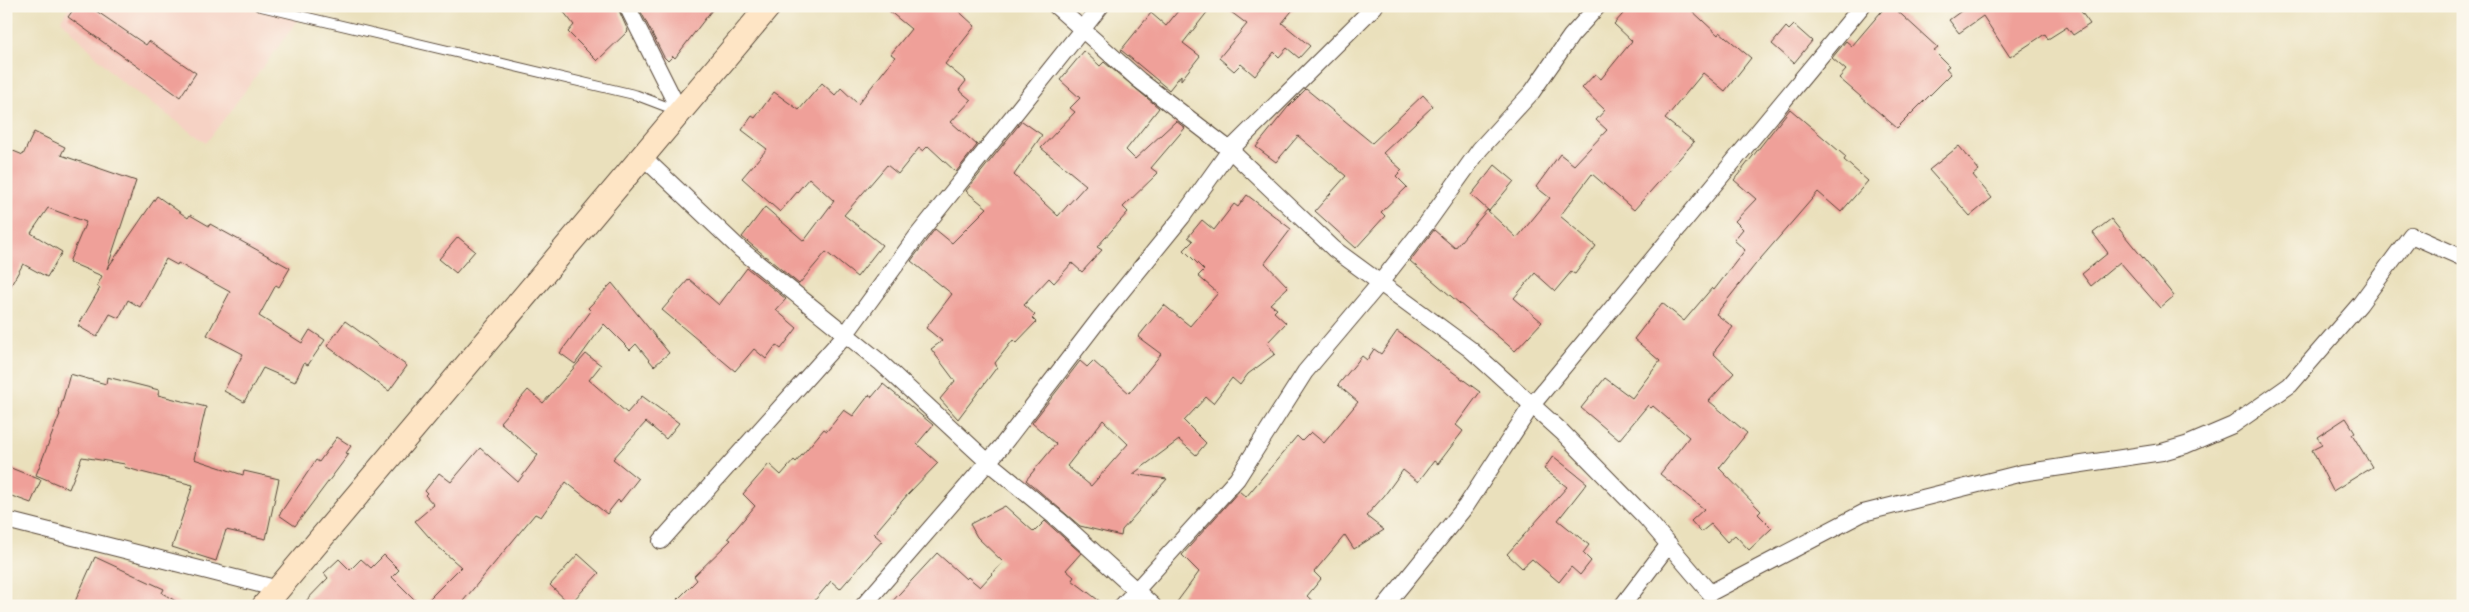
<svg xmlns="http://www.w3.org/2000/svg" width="2469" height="612" font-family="'Gochi Hand',sans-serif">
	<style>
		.built { fill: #f6d2c4 }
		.building { fill: #efa099; fill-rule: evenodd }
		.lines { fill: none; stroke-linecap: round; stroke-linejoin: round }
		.lane-casing { stroke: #554536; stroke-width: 11 }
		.street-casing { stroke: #554536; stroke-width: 18 }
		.secondary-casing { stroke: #554536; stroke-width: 26 }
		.lane { stroke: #fff; stroke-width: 9 }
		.street { stroke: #fff; stroke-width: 16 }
		.secondary { stroke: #fee5c5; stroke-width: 24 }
	</style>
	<rect width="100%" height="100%" fill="#fbf7ec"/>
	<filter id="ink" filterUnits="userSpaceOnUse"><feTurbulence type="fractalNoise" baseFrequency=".02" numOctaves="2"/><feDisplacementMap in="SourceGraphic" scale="10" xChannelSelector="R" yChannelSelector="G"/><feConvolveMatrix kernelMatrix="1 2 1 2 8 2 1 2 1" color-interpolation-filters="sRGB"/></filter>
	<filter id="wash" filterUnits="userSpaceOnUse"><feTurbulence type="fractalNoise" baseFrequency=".0096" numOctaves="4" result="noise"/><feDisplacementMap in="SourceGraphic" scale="20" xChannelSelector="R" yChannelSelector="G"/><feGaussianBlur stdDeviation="1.12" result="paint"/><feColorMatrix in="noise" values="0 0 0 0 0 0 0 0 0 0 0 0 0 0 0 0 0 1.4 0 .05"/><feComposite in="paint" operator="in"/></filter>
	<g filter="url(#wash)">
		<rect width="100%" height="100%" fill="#eae0bc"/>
		<path class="built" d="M70,6h239l-103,137 -88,-64 -57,-59z"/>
		<g id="blocks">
			<path class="building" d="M76,6h13l57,39 3,-4 47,32 -16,24 -112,-80z
				M559,6h58l11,25 -31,30 -29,-29 6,-7z
				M638,6h77l-40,52 -2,-2 -5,5 -4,-4z
				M883,6h70l22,20 -30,38 21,17 -7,9 12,10 -20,22 26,23 -21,27 -28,-26 -5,5 -4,-3 -21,26 -11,-9 -43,50 38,30 -25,32 -31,-25 -27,32 -57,-47 23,-30 39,34 30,-40 -25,-23 -29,34 -38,-34 25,-29 -25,-19 10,-14 3,2 19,-26 25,18 23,-27 13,12 6,-7 17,16 37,-47 -4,-3 20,-25z
				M1182,6h30l-29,37 17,13 -19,24v-5l-12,15 -48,-40 30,-37 15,13z
				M1223,6h73l-14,17 28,23 -11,12 -12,-10 -8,9 -5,-5 -19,24 -14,-12 -7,7 -15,-13 28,-34z
				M1630,6h57l31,29 2,-3 31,26 -26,33 -22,-18 -38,46 29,23 -60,68 -42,-36 -32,42 36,30 -21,28 -4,-2 -16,19 -20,-18 -21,25 28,24 -27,29 -105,-90 24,-31 21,18 32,-38 30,28 33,-40 -14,-11 24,-33 14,11 33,-35 -11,-10 9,-10 -23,-22 13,-14 6,5 31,-38 -18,-17z
				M1886,6h6l46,42 -4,3 15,15 -3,2 5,6 -54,54 -58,-50 7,-8 -14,-12 14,-17 6,5z
				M1968,6h109l13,18 -17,11 -6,-8 -19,12 -3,-5 -35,23 -27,-41 -24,17 -10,-13z
				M1794,25l18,16 -18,22 -22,-19 14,-17 3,3z
				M1084,51l16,15 4,-4 55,46 -33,42 9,9 41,-38 9,7 -34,40 7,5 -35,34 5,5 -31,35 5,3 -20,22 -10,-9 -18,20 -5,-5 -25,27 11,10 -3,3 4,4 -20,21 -3,-3 -18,23 2,4 -39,52 -18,-20 15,-18 -24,-32 11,-8 -16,-13 26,-34 -41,-33 24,-32 17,14 35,-35 -21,-17 56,-70 20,14 -28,40 44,41 28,-31 -45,-37 34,-36 -5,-4 10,-10 -20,-18z
				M1306,89l66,54 51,-48 10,11 -50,47 19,17 -6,6 11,11 -26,25 4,4 -29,32 -41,-37 31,-35 -48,-40 -22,26 -20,-15 32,-40z
				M1790,109l56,48 -2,3 24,21 -27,31 -23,-20 -63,73 -39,49 17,13 -20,26 21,20 -25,28 38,32 -28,35 42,43 -3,3 14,14 -23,22 -14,-15 -8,7 -16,-18 -10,8 -10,-11 13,-12 -44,-35 29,-37 -36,-31 -2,2 -3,-3 -29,35 -38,-32 24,-30 27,20 28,-37 -26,-22 28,-36 22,18 28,-33 2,2 31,-40 -11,-10 9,-11 -8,-8 21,-22 -22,-19z
				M34,132l31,15 -4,8 75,26 -29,88 50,-73 31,22 2,-3 19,11 1,-2 80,44 -11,19 -3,-2 -17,31 43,27 8,-13 15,10 -17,25 -4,-2 -9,19 -32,-14 -19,34 -20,-11 19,-37 -36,-19 23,-43 -52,-29 -1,2 -11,-6 -26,48 -12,-7 -9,18 -9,-4 -13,23 -19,-11 22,-38 -3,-2 5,-10 -33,-14 17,-40 -38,-14 -17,25 31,19 -15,25 -24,-13 -17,30v-146l17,7z
				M1959,146l20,24 -6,5 19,23 -22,18 -41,-46z
				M1495,165l19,16 -25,30 -18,-16z
				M1247,195l44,34 -26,34 23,24 -18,17 7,5 -3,3 12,11 -19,20 8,11 -27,20 -8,11 -8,-7 -19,25 -7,-6 -22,24 22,22 -10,12 -17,-15 -46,34 34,5 -45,51 -1,6 -41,-10 -54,-46 30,-36 -24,-21 48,-62 7,6 6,-6 36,32 32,-39 -23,-17 26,-32 26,21 28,-33 -20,-17 6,-6 -20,-20 9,-9 -5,-4 14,-17 12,10 20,-26 4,3zM1103,420l25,24 -37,42 -24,-20z
				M2111,219l63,77 -14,12 -40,-46 -29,24 -9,-12 26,-21 -15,-20z
				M458,237l17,14 -19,22 -17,-14z
				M747,268l39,31 -10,11 21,18 -16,21 -5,-4 -10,14 -12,-10 -19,22 -73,-61 27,-31 30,26z
				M612,283l57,70 -15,13 -18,-22 -6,6 -26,-26 -29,40 -15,-11 31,-42 -3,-3z
				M345,321l62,45 -18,25 -62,-45z
				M1397,331l83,61 -24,33 7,6 -25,33 -4,-3 -16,21 -15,-12 -19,26 -18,20 18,14 -30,19 -9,-14 -31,37 7,7 -14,17 11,10h-144l25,-34 -17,-17 57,-64 7,6 51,-61 5,5 9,-9 13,11 34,-41 -20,-17 24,-29 5,4 7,-11 7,5z
				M586,354l15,11 -12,15 38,33 15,-17 37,27 -13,16 -20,-17 -33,37 25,20 -18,23 -2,-2 -11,14 -41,-32 -25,35 -6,-3 -76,92h-37l39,-39 -25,-22 -21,-24 19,-16 -9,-10 2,-2 -2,-2 14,-18 12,9 29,-34 38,34 20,-27 -38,-33 28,-32 15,13z
				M70,374l36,10 1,-7 52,13 -1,5 48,12 -12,52 49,16 1,-4 35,8 -13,60 -40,-9 -10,31 -44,-14 21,-62 -52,-13 -17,-5 1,-3 -43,-7 -13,32 -33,-14 24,-61 -1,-1z
				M883,384l50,41 -16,19 21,19 -30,31 -34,40 8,7 -42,48 -9,-8 -21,25h-139l26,-26 -3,-4 37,-36 -3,-2 27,-32 -12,-12 26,-30 12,11 13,-15 2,2 28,-33 3,2 17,-21 9,6 16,-21 3,2z
				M2346,418l9,14 -3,2 20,33 -39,24 -21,-41 10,-5 -5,-8z
				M337,437l14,9 -5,7 3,1 -54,72 -16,-11 37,-55 3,2z
				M1553,456l34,27 -29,37 31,25 -6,8 8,8 -11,14 -9,-8 -12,15 -27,-23 -10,9 -15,-14 60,-67 -23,-18z
				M6,466l35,14 -10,23 -25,-9z
				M1005,506l29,26 11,-11 36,32 -15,17 8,7 -2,3 34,26h-218l49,-53 29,26 2,-2 12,10 23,-25 -26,-25 -7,-13z
				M578,554l21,19 -29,31 -20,-19z
				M384,555l15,15 -7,7 29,29h-120l27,-28 -4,-5 15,-14 11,11 11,-11 10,9z
				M95,557l69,32 -2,4 22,13h-111z"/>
		</g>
	</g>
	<g filter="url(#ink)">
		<use href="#blocks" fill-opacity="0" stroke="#554536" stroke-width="1"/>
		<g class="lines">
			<g class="lane-casing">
				<path id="lane" d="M259,6l377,89 42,16"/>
			</g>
			<g class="street-casing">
				<path id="street" d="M627,6l53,106
					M1056,6l83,74 91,70 104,99 136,100 92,83 84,86 64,75 153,-80 159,-40 140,-21 24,-7 47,-20 57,-40 70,-81 51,-69 52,23
					M642,156l98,93 140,113 108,100 72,59 93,85
					M6,520l273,69
					M661,541l184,-206 72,-99 184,-230
					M863,606l138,-159 99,-129 82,-101 48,-67 145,-144
					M1122,606l115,-127 68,-107 75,-89 47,-60 53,-74 52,-57 39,-56 27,-30
					M1385,606l81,-100 66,-101 330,-399
					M1622,606l47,-62"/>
			</g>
			<g class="secondary-casing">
				<path id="secondary" d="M264,606l505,-600"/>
			</g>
			<use href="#lane" class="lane"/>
			<use href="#street" class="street"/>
			<use href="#secondary" class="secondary"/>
		</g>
	</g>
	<rect width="2469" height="612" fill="none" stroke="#fbf7ec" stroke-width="25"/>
</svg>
